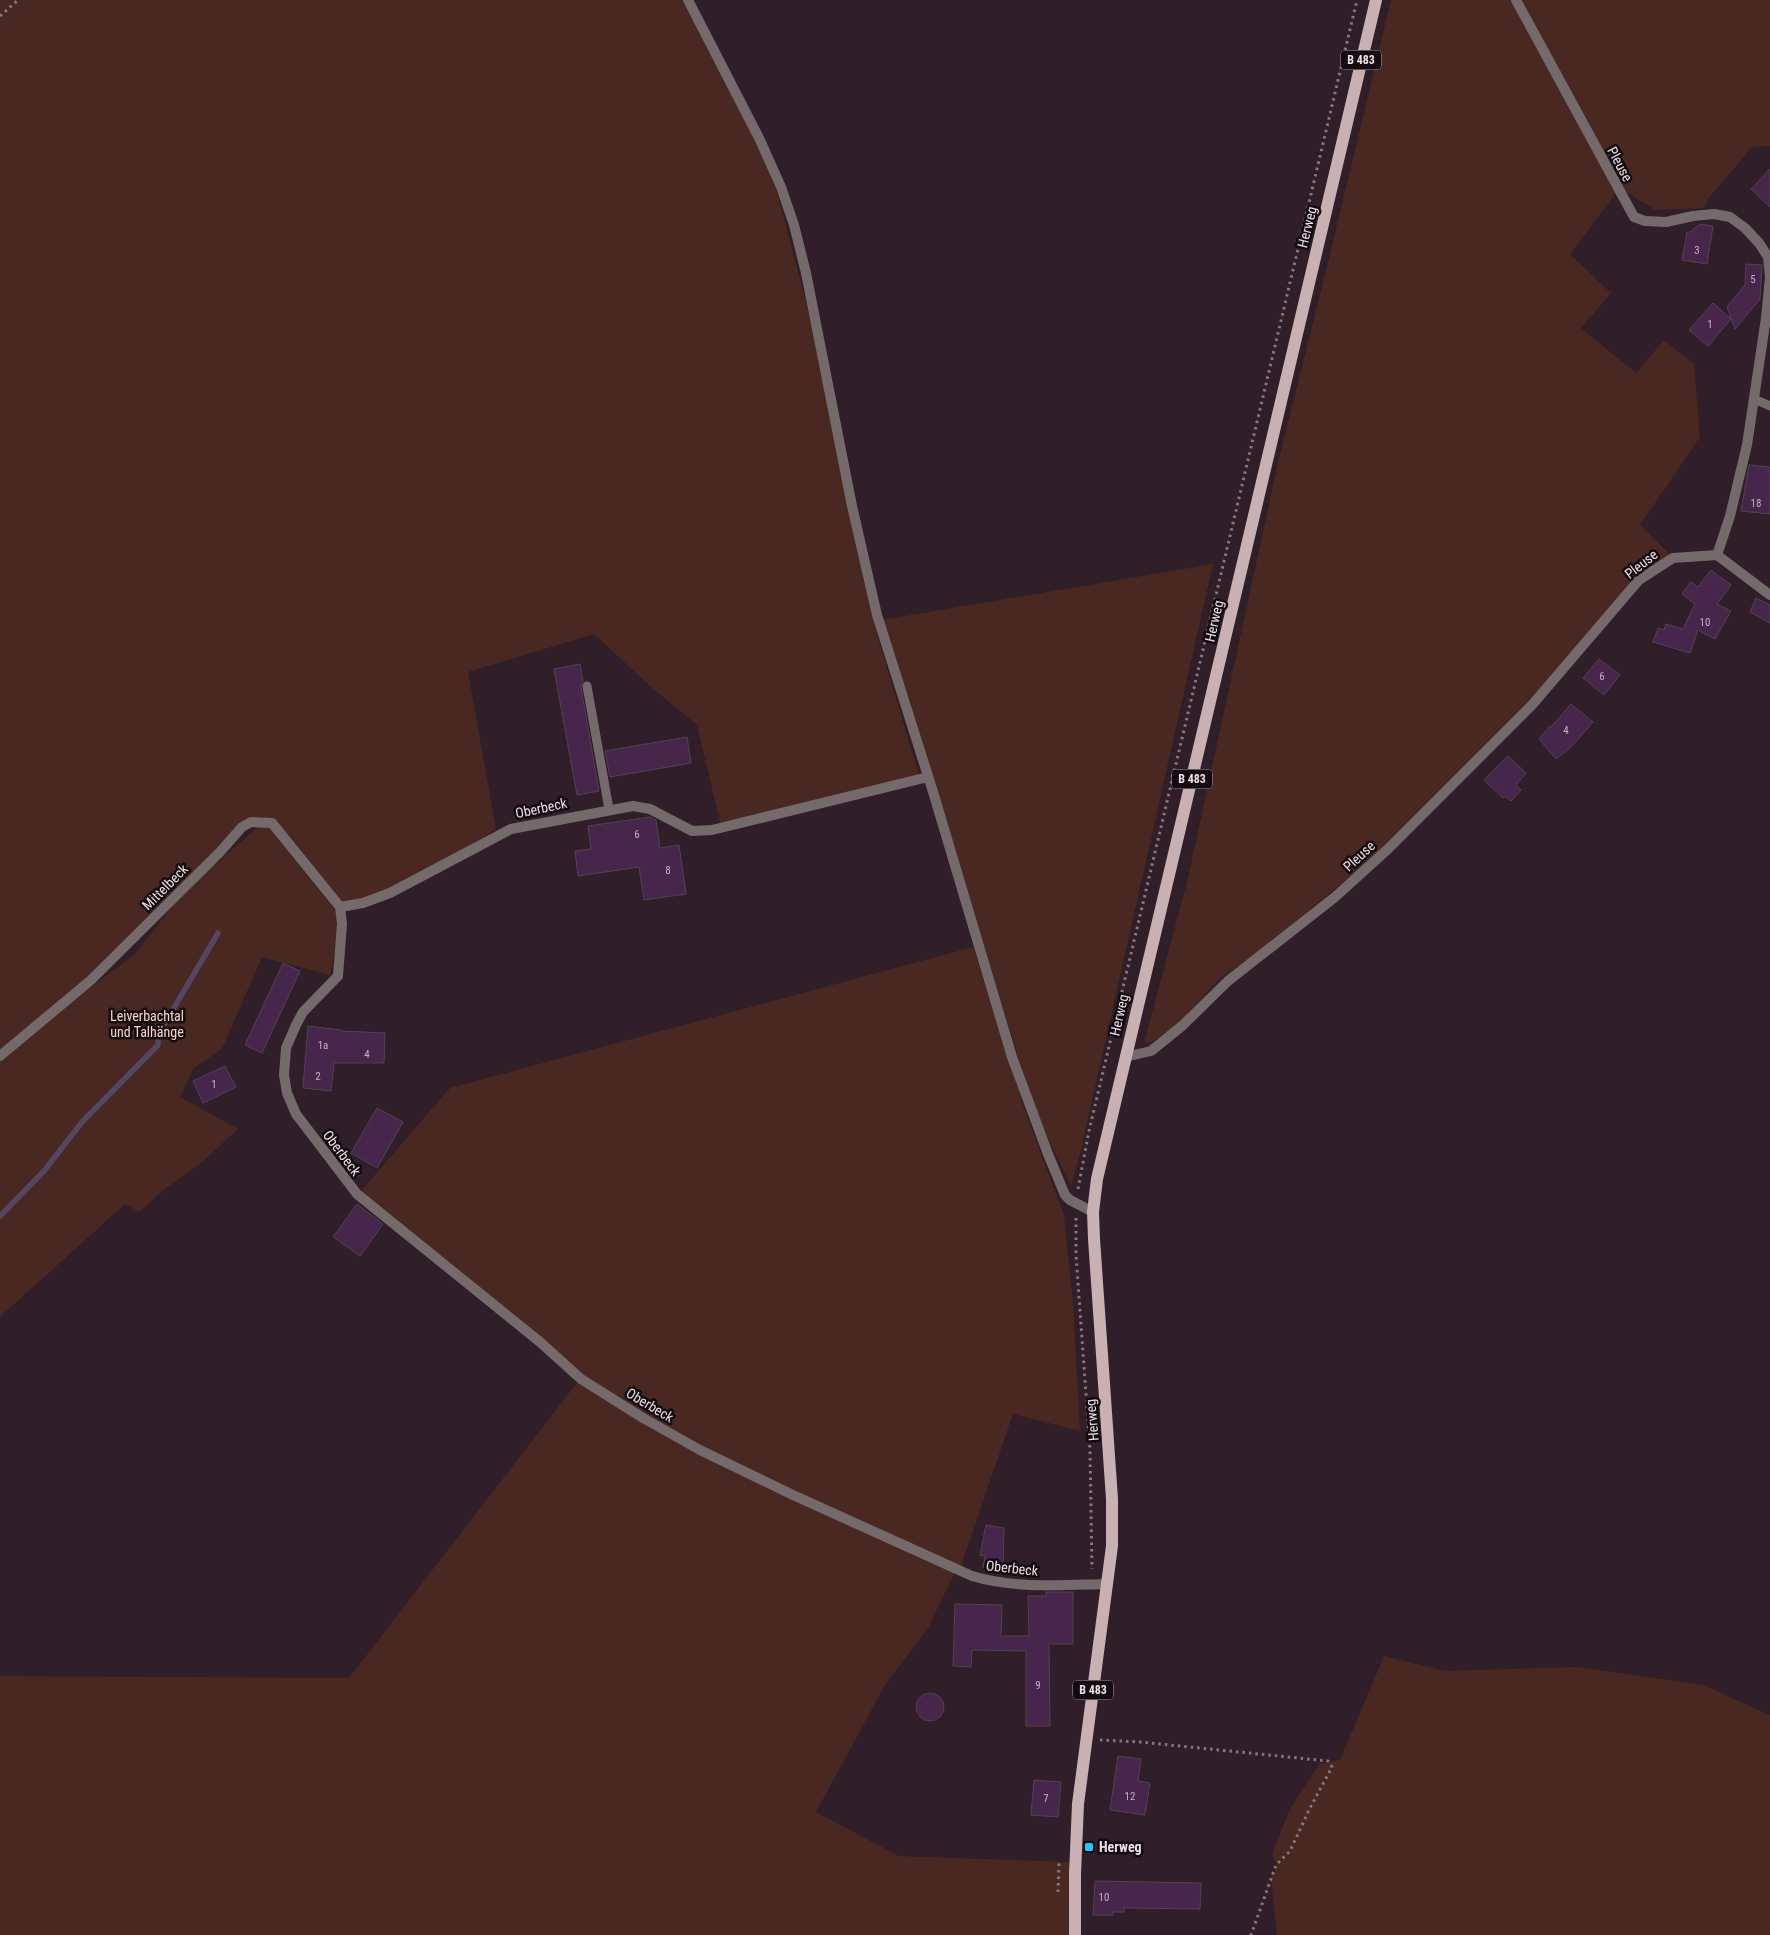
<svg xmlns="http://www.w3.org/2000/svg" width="1770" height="1935" font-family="'Roboto Condensed',sans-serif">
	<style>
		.green { fill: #482820 }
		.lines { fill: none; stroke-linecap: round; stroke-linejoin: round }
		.stream { stroke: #554663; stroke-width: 5.5 }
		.building { fill: #47264c; stroke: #514354 }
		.path { stroke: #877880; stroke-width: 3; stroke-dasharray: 2.5 4; stroke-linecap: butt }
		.service { stroke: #756a6b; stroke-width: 9 }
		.minor { stroke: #756a6b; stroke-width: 10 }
		.primary { stroke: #c8b0b3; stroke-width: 12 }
		.poi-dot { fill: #18cafc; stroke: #130b0f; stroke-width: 2 }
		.labels { text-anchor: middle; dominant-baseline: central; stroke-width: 5; stroke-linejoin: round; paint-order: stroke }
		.number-label { font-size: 11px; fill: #c3b2c0 }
		.shield { fill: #130b0f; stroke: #aba0a6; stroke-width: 1 }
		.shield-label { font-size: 12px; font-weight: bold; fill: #ece0e6 }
		.street-label { font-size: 14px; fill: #ece0e6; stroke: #130b0f }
		.park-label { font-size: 14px; fill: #fad5cc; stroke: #130b0f }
		.poi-label { font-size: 14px; font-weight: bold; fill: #ece0e6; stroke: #130b0f; text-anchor: start }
	</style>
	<rect width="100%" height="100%" fill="#301e28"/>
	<path class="green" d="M0,0h682l60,108 36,87 35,134 32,160 33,149 41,137 -198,51 -24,-101 -46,-38 -57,-53 -126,38 28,157 -49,31 -57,32 -48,12 -46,-60 -22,-23 8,22 56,71 -2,34 -6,27 -68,-18 -40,92 -28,19 -14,29 58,32 -38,35 -38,27 -22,21 -15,-8 -125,113v-257l88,-71 46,-34 52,-66 80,-69 -11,-2 -165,160 -90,74z
		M1391,0h122l105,191 -48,63 41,39 -30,35 55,45 28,-33 30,24 6,73 -60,88 32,31 -35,22 -107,125 -146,145 -124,103 -41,28 -40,44 -27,19 -8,1 43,-161 91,-419 47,-188z
		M1520,0h250v146l-18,1 -44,52 -3,9 -50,2 -35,-22z
		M1213,564l-133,590 -9,32 -36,-75 -154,-491z
		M973,947l52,164 39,104 9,88 7,128 -67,-17 -53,155 -166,-76 -149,-76 -62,-41 -223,-184 90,-104z
		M579,1380l63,40 313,152 -27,56 -43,57 -69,127 83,44 173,6v73h-1072v-259l349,2z
		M1384,1656l61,15 133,-4 125,18 67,30v220h-493l-6,-56 6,-14 -5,-11 18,-45 29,-45 21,-4z"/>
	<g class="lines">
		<path class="stream" d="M0,1216l44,-45 38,-49 76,-77v-10l60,-102"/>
	</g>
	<path class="building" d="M1770,169v38l-19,-18z
		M1700,224l13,2 -6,38 -25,-4 5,-28h3z
		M1746,264l16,1 -2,34 -25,30 -8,-22 18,-22z
		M1713,303l18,16 -23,27 -19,-16z
		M1749,465l20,2 -1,3 2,1v43l-29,-3z
		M1711,570l20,15 -14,19 14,7 -16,28 -17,-9 -8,23 -37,-11 5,-14 6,2 2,-6 17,5 12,-25 -13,-10 9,-12 7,5z
		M1756,598l14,7v18l-20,-11z
		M1599,659l21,16 -16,20 -21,-17z
		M580,664l3,17 -2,6 18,104 -22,4 -23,-126z
		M1571,704l22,18 -21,24 -16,13 -17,-20 11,-13 1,1z
		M687,737l4,26 -81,14 -5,-26z
		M1508,756l18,17 -10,12 5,5 -10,11 -6,-5 -2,2 -19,-18z
		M650,817l6,3 4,28 19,-3 7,49 -42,6 -5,-33 -61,9 -3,-25 16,-2 -3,-23z
		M283,963l17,8 -38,82 -17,-8z
		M308,1026l33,4v1l44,2 -1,30h-50l-3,28 -28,-3z
		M225,1066l11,21 -33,16 -10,-22z
		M377,1108l26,14 -26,46 -26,-15z
		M357,1204l26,20 -23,32 -27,-19z
		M986,1525l18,3 -1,43 -20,-4 2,-11 -5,-1z
		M1046,1592h27v52h-24l1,82h-24v-75l-54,-1 -1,17 -18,-1 2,-62 47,1 -1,31h28l-1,-40h18z
		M916 1707a14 14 0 1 1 28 0a14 14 0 1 1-28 0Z
		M1118,1756l23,3 -3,22 12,2 -5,32 -35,-5z
		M1034,1780l27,2 -3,35 -27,-2z
		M1095,1881l106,2 -1,26 -76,-1v4h-11v3h-20z"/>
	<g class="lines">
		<path class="path" d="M0,16l18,-16
			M1078,1189l11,-58 268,-1131
			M1076,1218v37l14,195 2,119
			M1100,1740l40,2 188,19 4,6 -22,41 -20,43 -14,14 -25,70
			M1058,1892l1,-29"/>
		<path class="service" d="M1754,399l16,7
			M587,686l22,123"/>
		<path class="minor" d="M688,0l72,140 21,47 13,38 12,48 46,233 25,109 57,180 78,262 36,97 17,41 5,5 23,12
			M1717,555l53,40
			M928,777l-216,53 -20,1 -42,-22 -17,-3 -122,23 -121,64 -27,10 -23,4 2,17 -4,52 -35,36 -7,13 -10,23 -2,27 3,18 9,21 61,80 183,148 41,37 62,39 57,32 93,45 179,81c44,13 91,9 136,8
			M0,1056l91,-76 129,-128 22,-25 9,-5 21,1 68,84
			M1125,1057l26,-6 31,-25 46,-45 107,-84 53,-48 144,-144 107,-125 34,-22 44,-3 13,-39 17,-71 19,-127 4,-41 -2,-20 -9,-14 -14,-15 -15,-11 -16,-3 -21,2 -27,6 -21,-1 -11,-4 -118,-217"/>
		<path class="primary" d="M1075,1935v-61l3,-70 34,-258v-47l-18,-260 -1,-27 4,-33 279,-1179"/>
	</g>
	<rect class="poi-dot" x="1084" y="1842" width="10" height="10" rx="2.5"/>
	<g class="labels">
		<g class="number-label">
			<text x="1697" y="250">3</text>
			<text x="1753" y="279">5</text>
			<text x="1710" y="324">1</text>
			<text x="1756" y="503">18</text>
			<text x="1705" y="622">10</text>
			<text x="1602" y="676">6</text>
			<text x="1566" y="730">4</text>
			<text x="637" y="834">6</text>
			<text x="668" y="870">8</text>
			<text x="323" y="1045">1a</text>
			<text x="367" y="1054">4</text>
			<text x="318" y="1076">2</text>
			<text x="214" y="1084">1</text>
			<text x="1038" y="1685">9</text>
			<text x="1130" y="1796">12</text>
			<text x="1046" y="1798">7</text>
			<text x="1104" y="1897">10</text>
		</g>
		<g class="shield">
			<rect x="1341" y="50.5" width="40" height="19" rx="4"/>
			<rect x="1172" y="769.5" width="40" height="19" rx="4"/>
			<rect x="1073" y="1680.5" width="40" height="19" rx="4"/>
		</g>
		<g class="shield-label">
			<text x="1361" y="60">B 483</text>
			<text x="1192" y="779">B 483</text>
			<text x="1093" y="1690">B 483</text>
		</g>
		<g class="street-label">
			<text transform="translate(1620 164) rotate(62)">Pleuse</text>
			<text transform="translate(1307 227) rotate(-76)">Herweg</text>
			<text transform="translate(1641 564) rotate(-38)">Pleuse</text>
			<text transform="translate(1214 621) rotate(-77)">Herweg</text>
			<text transform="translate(541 808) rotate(-12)">Oberbeck</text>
			<text transform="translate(1359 856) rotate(-43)">Pleuse</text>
			<text transform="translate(165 887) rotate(-45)">Mittelbeck</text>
			<text transform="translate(1119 1015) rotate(-77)">Herweg</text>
			<text transform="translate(342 1153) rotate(53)">Oberbeck</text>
			<text transform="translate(650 1405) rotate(31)">Oberbeck</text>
			<text transform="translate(1092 1420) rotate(-95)">Herweg</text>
			<text transform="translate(1012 1568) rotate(6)">Oberbeck</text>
		</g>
		<g class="park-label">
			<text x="147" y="1016">Leiverbachtal<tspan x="147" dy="16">und Talhänge</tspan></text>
		</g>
		<g class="poi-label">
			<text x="1099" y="1847">Herweg</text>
		</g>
	</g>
</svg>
